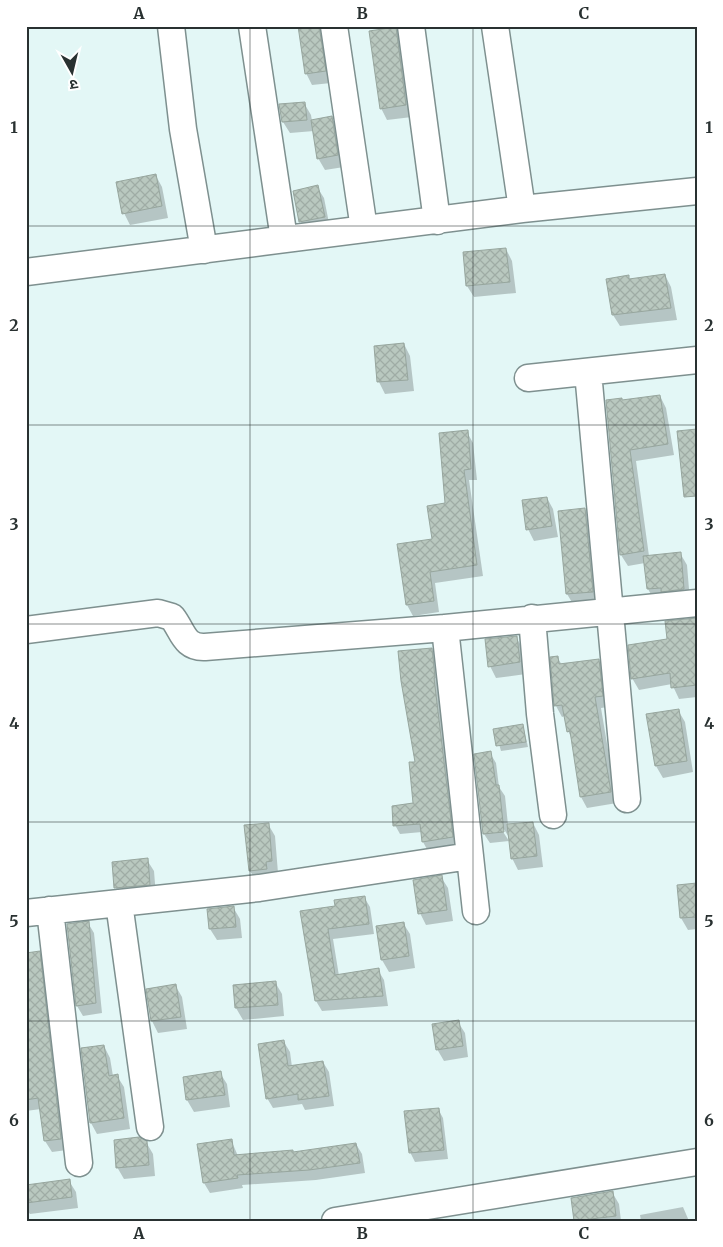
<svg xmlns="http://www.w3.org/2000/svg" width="723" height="1247" font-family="Merriweather,'Noto Sans Devanagari',serif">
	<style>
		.shadow { fill: #0003 }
		.building { fill: url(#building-cross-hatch); stroke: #97a69e }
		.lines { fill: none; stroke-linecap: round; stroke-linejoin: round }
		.minor-casing { stroke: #7e908f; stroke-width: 29 }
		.minor { stroke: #fff; stroke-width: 26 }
		.grid { fill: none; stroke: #293131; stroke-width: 1; stroke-opacity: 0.55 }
		.neatline { fill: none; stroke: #293131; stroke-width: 2 }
		.grid-label { font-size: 16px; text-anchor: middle; font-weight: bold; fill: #293131 }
	</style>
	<defs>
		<pattern id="building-cross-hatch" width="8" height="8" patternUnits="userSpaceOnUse" patternTransform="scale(1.25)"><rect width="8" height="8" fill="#b9c8bf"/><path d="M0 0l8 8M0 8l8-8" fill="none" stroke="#9faca5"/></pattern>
	</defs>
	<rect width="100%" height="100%" fill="#e3f7f6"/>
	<path class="shadow" d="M299,26h29l3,57 -19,2 -6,-12z
		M396,29l6,11 10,77 -25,3 -6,-12z
		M304,103l7,12 1,6 20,-3 6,11 6,38 -19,3 -7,-12 -4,-27 -24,2 -7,-11z
		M156,176l6,11 6,31 -38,7 -6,-12z
		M317,187l7,11 6,30 -23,5 -6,-11z
		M506,249l6,12 4,32 -42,4 -7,-11 -3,-33z
		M665,275l6,12 6,33 -57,6 -7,-11 -5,-35 20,-3 2,3z
		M404,344l6,12 4,35 -29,3 -6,-12 -4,-35z
		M660,396l6,12 8,47 -38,6 13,95 31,-3 7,12 3,36 -36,-1 -6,-11 -3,-26 -17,3 -7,-11 1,-153z
		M467,432l6,11 4,37h-8l14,96 -48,7 4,29 -26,4 -6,-11 40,-101z
		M547,498l6,11 5,28 -24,4 -6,-12z
		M585,509l6,11 7,82 -25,2 -6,-10z
		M697,618v79l-18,2 -7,-15 -33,6 -7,-12 36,-38z
		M516,637l7,12 3,25 -30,4 -6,-12z
		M431,649l6,9 3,28h-2l19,160 -29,5 -5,-9 -1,-10 -22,2 -5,-9 19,-21 3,-41z
		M557,657l5,8 36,-5 7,11 3,36 -7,1 16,95 -30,5 -6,-11 -9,-58 -4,-8 -3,-15 -3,1 -6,-11 -4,-48z
		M678,710l7,12 8,50 -30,6 -7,-12 -8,-51z
		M523,725l5,22 -27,4 -6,-21z
		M490,753l6,10 3,24 6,9 3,29 25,-2 6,12 4,32 -25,3 -6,-12 -2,-19 -8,-13 -2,1 9,14 -19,2 -6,-9z
		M268,824l7,12 3,37 -21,9 -7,-11z
		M147,860l7,11 2,25 -34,4 -6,-12 -3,-25z
		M441,877l7,11 5,33 -27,4 -6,-12z
		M697,884v45l-9,1 -7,-12 -3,-32z
		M364,897l6,10 4,27 -41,5 6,37 39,-6 6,10 4,26 -66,5 -6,-10 -14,-89 34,-5z
		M233,907l7,12 2,19 -25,2 -7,-11z
		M88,923l6,10 8,80 -19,3 -6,-10z
		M403,923l7,11 5,34 -26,4 -7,-12 -4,-33z
		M39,952l6,11 22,187 -15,2 -7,-11 -4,-32 -15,2v-157z
		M275,982l7,12 2,22 -41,4 -7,-12 -2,-22z
		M175,985l7,12 5,32 -29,4 -6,-12 -5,-31z
		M458,1022l7,11 3,24 -24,4 -7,-12z
		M284,1042l6,10 2,15 31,-5 6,10 5,34 -29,4 -3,-6 -29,4 -6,-10z
		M104,1046l6,12 3,18h4l7,11 6,42 -33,5 -6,-11z
		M220,1073l7,11 3,23 -36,5 -7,-12 -3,-22z
		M438,1109l5,9 5,41 -33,3 -5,-10z
		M231,1140l7,16 55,-3 63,-9 6,10 3,19 -49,7 -74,5 1,3 -33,5 -6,-10 -6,-38z
		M146,1142l7,12 2,22 -31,3 -7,-12z
		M69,1181l7,11 2,16 -48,6 -4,-5v-23z
		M612,1192l7,12 2,17h-46z
		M683,1207l6,14h-48l-1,-6z"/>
	<path class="building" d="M298,26h21l7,45 -21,3z
		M396,27l10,78 -26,4 -11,-78z
		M305,102l2,18 -25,2 -3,-18z
		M332,116l6,39 -21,4 -6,-39z
		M156,174l6,32 -40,8 -6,-32z
		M318,185l7,32 -26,5 -6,-31z
		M506,248l4,34 -44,4 -3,-34z
		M665,274l6,34 -59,7 -6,-36 23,-4v4z
		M404,343l4,37 -31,2 -3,-36z
		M660,395l8,49 -38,6 14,101 -24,4 -14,-155 16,-2v2z
		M697,429v67l-13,1 -7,-66z
		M468,430l3,39 -7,1 13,95 -47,7 4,29 -28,4 -9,-61 35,-5 -5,-33 18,-3 -6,-70z
		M547,497l5,29 -26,4 -4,-30z
		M585,508l8,84 -27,2 -8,-83z
		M681,552l3,37 -23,3v-4l-14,1 -4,-33z
		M697,618v67l-26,3 -1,-15 -39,6 -3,-34 39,-6 -2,-18z
		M517,636l3,26 -32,5 -3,-28z
		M432,648l3,30h-1l19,159 -31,5 -2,-18 -27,2 -1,-20 21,-3 -4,-41h6l-14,-81 -3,-30z
		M558,656l1,8 40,-5 4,37 -8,1 16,95 -31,5 -10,-66 -3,1 -5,-27 -8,1 -4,-49z
		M679,709l8,52 -32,5 -9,-52z
		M523,724l3,18 -30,4 -3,-17z
		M491,751l5,34h3l5,47 -21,2 -9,-80z
		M533,822l4,34 -26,3 -4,-35z
		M269,823l3,38 -6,1 1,7 -18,2 -5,-46z
		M148,858l2,27 -36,3 -2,-26z
		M442,875l5,35 -29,4 -5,-34z
		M697,883v34l-17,1 -3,-33z
		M365,896l4,28 -41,5 7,46 44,-7 4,28 -68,5 -15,-90 35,-5 -1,-6z
		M234,906l2,21 -27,2 -2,-20z
		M89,921l7,82 -20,3 -9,-82z
		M404,922l5,34 -28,4 -5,-34z
		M40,951l21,188 -17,2 -6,-43 -12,2v-147z
		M276,981l2,24 -43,3 -2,-23z
		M176,984l5,33 -30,4 -5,-32z
		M459,1020l4,26 -27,4 -4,-26z
		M284,1040l4,26 35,-5 6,35 -31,4v-6l-32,5 -8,-55z
		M104,1045l5,31 9,-2 6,44 -34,5 -9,-75z
		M221,1071l4,24 -39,5 -3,-23z
		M439,1108l5,42 -35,3 -5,-42z
		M139,1137l8,4 2,24 -33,3 -2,-28z
		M232,1139l2,16 59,-5v2l63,-9 4,20 -51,7 -72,5 1,3 -35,5 -6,-39z
		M70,1179l2,18 -46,6v-18z
		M613,1191l3,25 -42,5 -3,-23z"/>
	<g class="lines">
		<g class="minor-casing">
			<path id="minor" d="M171,26l12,103 21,121
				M252,26l32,213
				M334,26l30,203
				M411,26l26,195
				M495,26l27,183
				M26,272l496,-63 175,-18
				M588,372l39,427
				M528,378l169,-18
				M532,618l8,96 13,101
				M445,628l31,283
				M26,630l132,-17 14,4c11,14 12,31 33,30l240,-19 252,-25
				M119,903l31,224
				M50,910l29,253
				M26,913l233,-25 211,-32
				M335,1221l362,-59"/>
		</g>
		<use href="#minor" class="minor"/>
	</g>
	<path class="grid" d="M250,26v1195M473,26v1195M26,226h671M26,425h671M26,624h671M26,822h671M26,1021h671"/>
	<rect width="723" height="1247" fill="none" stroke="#ffffff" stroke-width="55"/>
	<g transform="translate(72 72) rotate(172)" stroke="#ffffff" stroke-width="4" paint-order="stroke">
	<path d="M0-4L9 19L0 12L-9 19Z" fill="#293131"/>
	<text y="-8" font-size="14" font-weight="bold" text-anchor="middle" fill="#293131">उ</text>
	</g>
	<rect x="28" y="28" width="668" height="1192" class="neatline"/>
	<g class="grid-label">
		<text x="139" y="19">A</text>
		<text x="362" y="19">B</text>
		<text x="584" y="19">C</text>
		<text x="14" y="133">1</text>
		<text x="709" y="133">1</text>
		<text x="14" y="331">2</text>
		<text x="709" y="331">2</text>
		<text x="14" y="530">3</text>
		<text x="709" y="530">3</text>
		<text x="14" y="729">4</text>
		<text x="709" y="729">4</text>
		<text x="14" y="927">5</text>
		<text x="709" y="927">5</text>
		<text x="14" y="1126">6</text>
		<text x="709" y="1126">6</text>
		<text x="139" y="1239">A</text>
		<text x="362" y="1239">B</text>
		<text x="584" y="1239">C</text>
	</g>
</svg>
